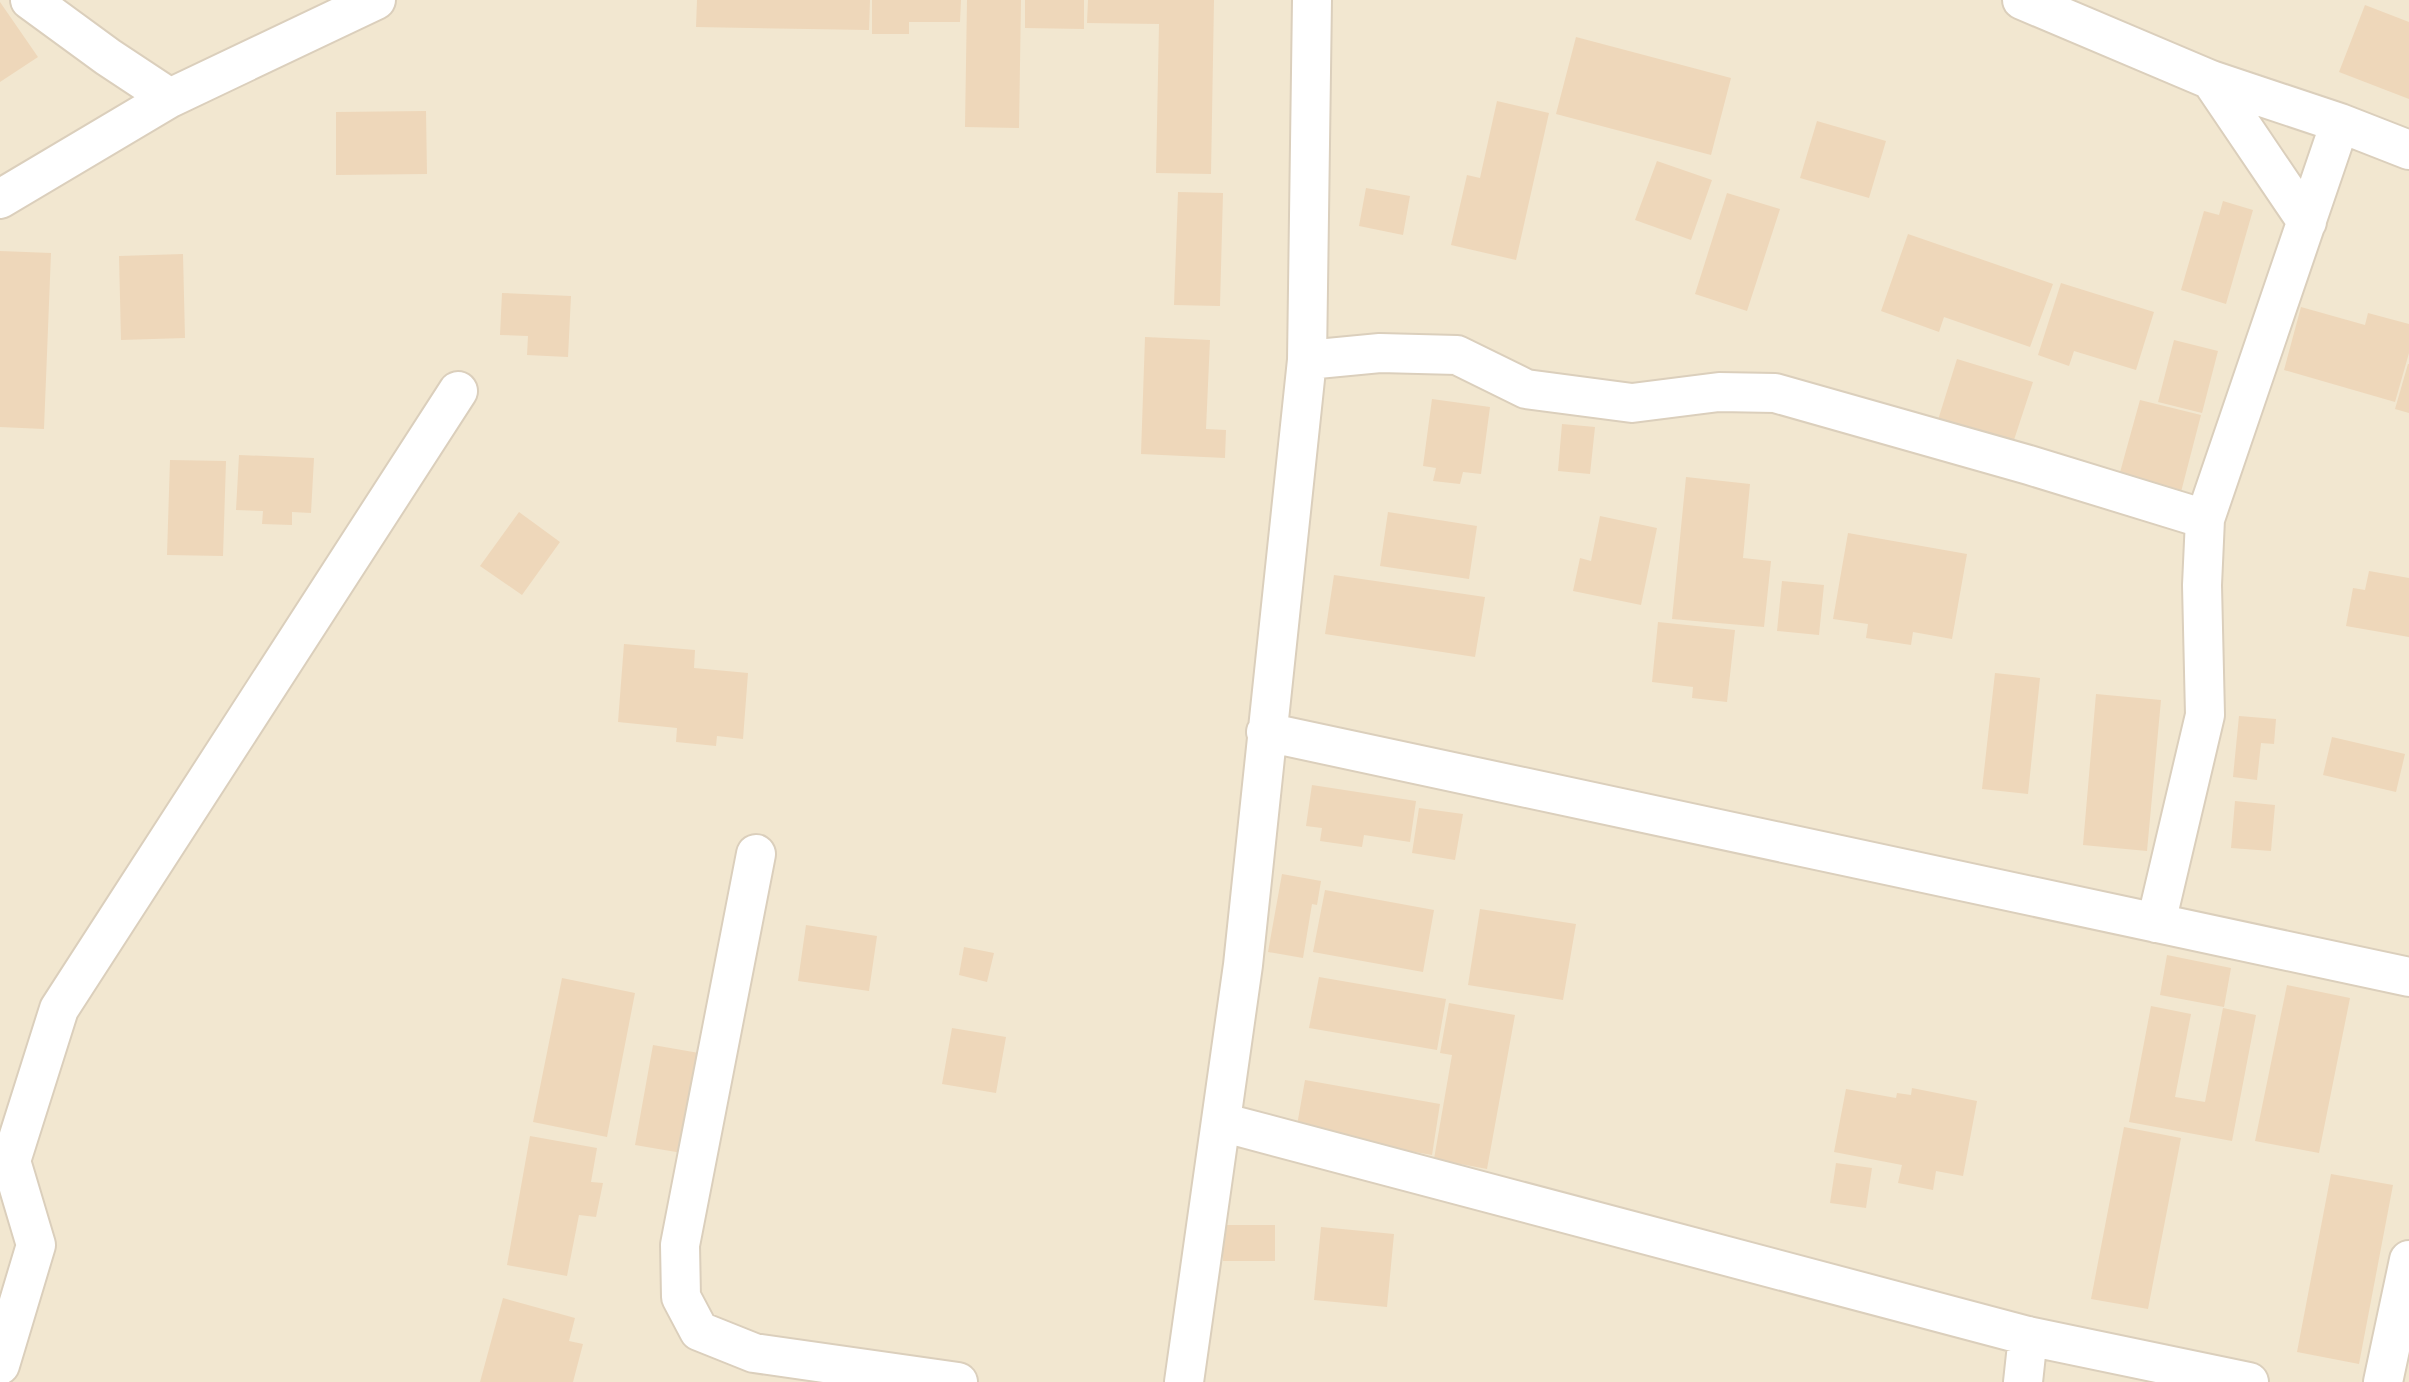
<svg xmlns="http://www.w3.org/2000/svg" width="2409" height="1382" font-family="'Noto Sans',sans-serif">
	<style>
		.residential { fill: #f2e7d0 }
		.building { fill: #eed7ba }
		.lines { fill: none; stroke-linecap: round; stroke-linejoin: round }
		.minor-casing { stroke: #dbcfbc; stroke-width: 42 }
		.minor { stroke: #fff; stroke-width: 38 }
	</style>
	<rect width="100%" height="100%" fill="#fbf4e1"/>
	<path class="residential" d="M0,0h2409v1382h-2409z"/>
	<path class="building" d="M697,0h173l-1,30 -173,-3z
		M872,0h89l-1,22h-51v12h-37z
		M967,0h54l-2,128 -54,-1z
		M1025,0h59v29l-59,-1z
		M1088,0h126l-3,174 -55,-1 3,-149 -72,-1z
		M0,2l38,55 -38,25z
		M2365,5l44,17v77l-70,-27z
		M1576,37l155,41 -20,77 -155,-41z
		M1497,101l52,12 -33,147 -65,-15 16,-70 13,3z
		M426,111l1,63 -91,1v-63z
		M1817,121l69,20 -17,57 -69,-20z
		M1657,161l55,19 -21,60 -56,-20z
		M1366,188l44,8 -7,39 -44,-9z
		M1178,192l45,1 -3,113 -46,-1z
		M1727,193l53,16 -33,102 -52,-17z
		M2223,201l30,9 -27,94 -45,-14 23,-79 15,4z
		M1908,234l145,50 -23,63 -86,-30 -5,15 -58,-21z
		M0,251l51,2 -7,176 -44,-2z
		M183,254l2,84 -64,2 -2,-84z
		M2061,283l93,29 -18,58 -62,-19 -5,15 -31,-11z
		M502,293l69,3 -3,61 -41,-2 1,-19 -28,-1z
		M2301,307l64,18 3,-12 41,11v29l-14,49 -111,-32z
		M1145,337l65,3 -4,89 20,1 -1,28 -84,-4z
		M2174,340l44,11 -16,62 -44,-11z
		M1957,359l76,23 -20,61 -75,-23z
		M2408,364h1v49l-14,-4z
		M1432,399l58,8 -9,67 -18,-2 -3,12 -27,-3 3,-13 -13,-2z
		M2140,400l61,15 -20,77 -62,-16z
		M1562,424l33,3 -5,47 -32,-3z
		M239,455l75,3 -3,55 -19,-1v13l-30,-1 1,-13 -27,-1z
		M170,460l56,1 -3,95 -56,-1z
		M1686,477l64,7 -7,74 28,3 -7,66 -92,-8z
		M519,512l41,30 -38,53 -42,-29z
		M1388,512l89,14 -8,53 -89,-13z
		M1600,516l57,12 -16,77 -68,-14 7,-33 11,3z
		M1848,533l119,21 -15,85 -39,-7 -2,13 -45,-7 2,-14 -35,-5z
		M2369,571l40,7v59l-63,-11 7,-38 12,2z
		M1334,575l151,22 -10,60 -150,-23z
		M1782,581l42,4 -5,50 -42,-4z
		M1658,622l77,8 -8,72 -35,-4 1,-11 -41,-5z
		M624,644l71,6 -1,18 54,5 -5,66 -26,-3 -1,10 -40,-4 1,-14 -59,-6z
		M1995,673l45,5 -12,116 -46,-5z
		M2096,694l65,6 -14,151 -64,-6z
		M2239,716l37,3 -2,25 -13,-1 -4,37 -24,-3z
		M2332,737l73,17 -9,38 -73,-17z
		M1312,785l104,16 -6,41 -46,-7 -2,12 -42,-6 2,-13 -16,-2z
		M2235,801l40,4 -4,46 -40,-3z
		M1419,808l44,6 -8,46 -43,-7z
		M1282,874l39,7 -4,24 -5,-1 -9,54 -35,-6z
		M1325,890l109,20 -11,62 -110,-20z
		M1480,909l96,15 -13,76 -95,-15z
		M806,925l71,11 -8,55 -71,-10z
		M964,947l30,6 -7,29 -28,-7z
		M2167,955l64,13 -7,39 -64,-12z
		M1319,977l127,22 -9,51 -128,-22z
		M562,978l73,15 -28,144 -74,-15z
		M2287,985l63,13 -31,155 -64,-12z
		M1449,1003l66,12 -28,154 -53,-10 18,-104 -12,-2z
		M2151,1006l40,8 -16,83 30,5 18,-94 33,7 -24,126 -103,-19z
		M952,1028l54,9 -10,56 -54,-9z
		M653,1045l46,8 -17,100 -47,-8z
		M1305,1080l135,24 -8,51 -136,-24z
		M1912,1088l65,13 -14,75 -27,-5 -3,19 -35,-7 4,-18 -68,-13 12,-63 50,9 1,-5 14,2z
		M2124,1127l57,11 -33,171 -57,-10z
		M530,1136l67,12 -6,34 12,1 -7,34 -17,-2 -12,61 -60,-11z
		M1836,1163l36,5 -6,40 -36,-5z
		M2331,1174l62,11 -34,179 -62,-12z
		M1223,1225h52v36h-52z
		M1321,1227l73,7 -7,73 -73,-7z
		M503,1298l72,20 -6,23 14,3 -10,38h-93z"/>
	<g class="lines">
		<g class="minor-casing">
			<path id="minor" d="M30,0l78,57 62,41
				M2022,0l189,80 129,43 69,27
				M2211,80l96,142
				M0,199l170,-101 206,-98
				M1307,360l73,-7 77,2 69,34 106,14 87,-11 56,1 254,72 176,54 -3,66 3,130 -49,208
				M2205,519l135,-396
				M1266,732l1143,245
				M756,854l-76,391 1,52 18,34 55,22 204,29
				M1221,1122l807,214 221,46
				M0,1365l36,-120 -25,-84 48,-152 399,-618
				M1184,1382l59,-417 64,-605 5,-360
				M2023,1382l5,-46
				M2383,1382l26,-122"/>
		</g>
		<use href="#minor" class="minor"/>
	</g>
</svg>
